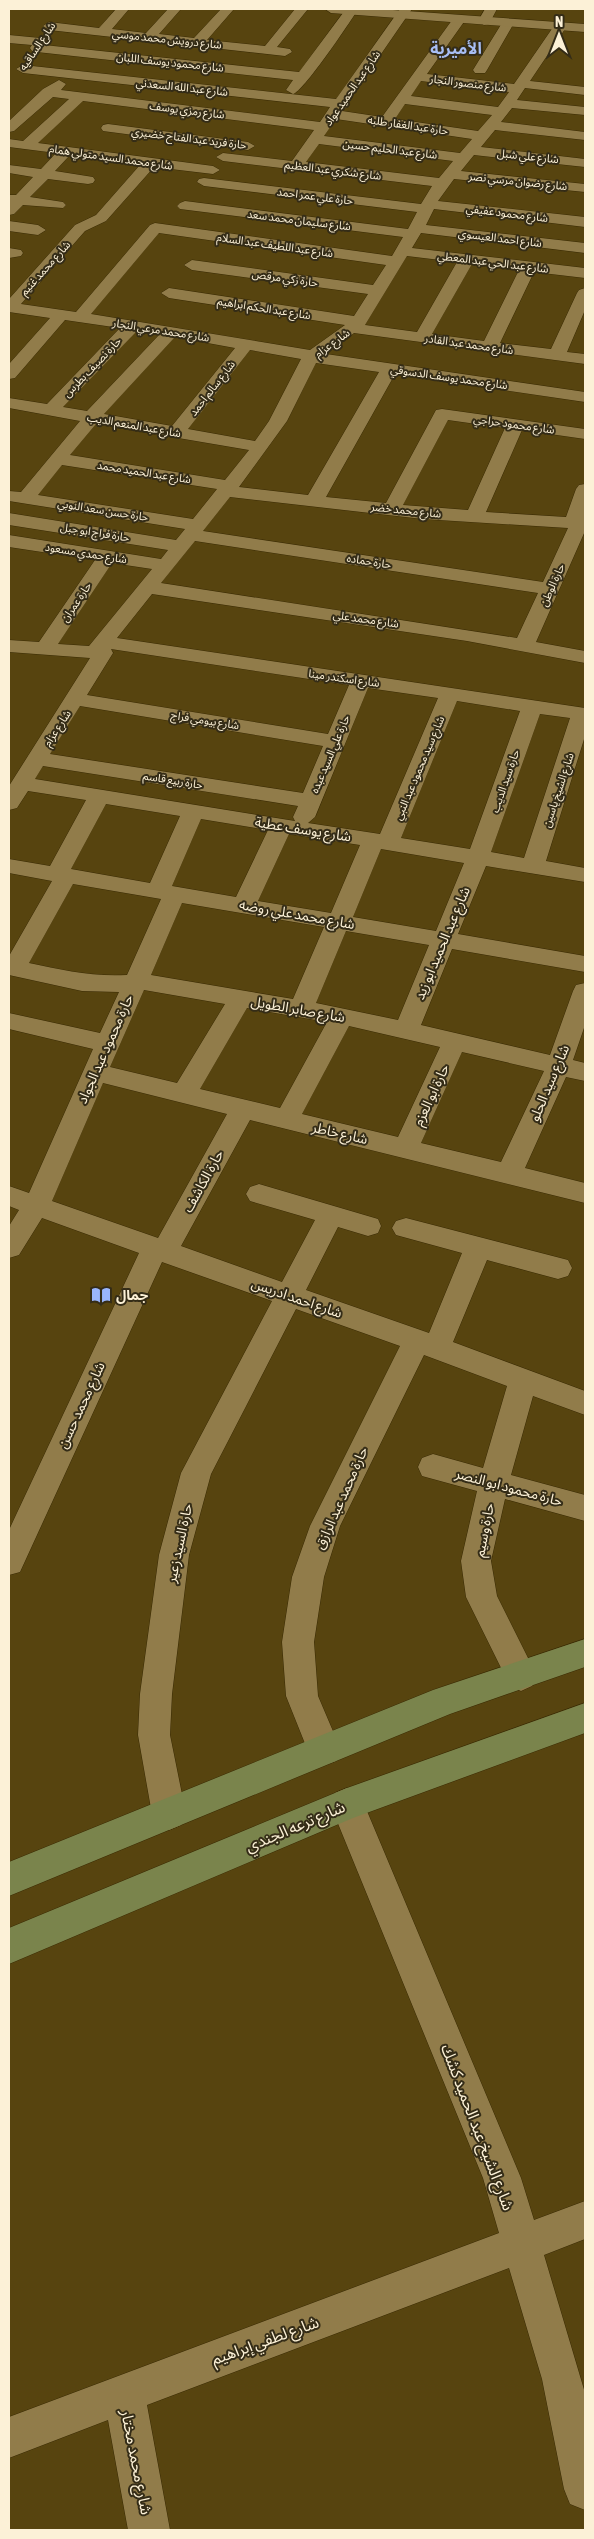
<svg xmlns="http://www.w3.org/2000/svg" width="594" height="2539" font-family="'Asap Condensed','Noto Sans Arabic',sans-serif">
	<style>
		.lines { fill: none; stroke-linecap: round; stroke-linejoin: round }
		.minor-casing { stroke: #392a03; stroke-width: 1 }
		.tertiary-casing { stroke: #392a03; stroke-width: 1 }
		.secondary-casing { stroke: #392a03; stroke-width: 1 }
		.minor { fill: #917c4a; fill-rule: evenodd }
		.tertiary { fill: #917c4a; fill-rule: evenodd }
		.secondary { fill: #7a844c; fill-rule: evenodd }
		.labels { text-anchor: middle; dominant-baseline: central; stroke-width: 4; stroke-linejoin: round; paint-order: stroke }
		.far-street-label { font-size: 11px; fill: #fcf1d7; stroke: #342c17 }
		.street-label { font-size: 14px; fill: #fcf1d7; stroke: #342c17 }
		.poi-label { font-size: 14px; font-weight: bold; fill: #fcf1d7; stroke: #342c17; text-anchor: start }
		.far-district-label { font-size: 16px; font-weight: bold; fill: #a8bef4; stroke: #342c17 }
		.near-street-label { font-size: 16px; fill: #fcf1d7; stroke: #342c17 }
	</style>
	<rect width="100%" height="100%" fill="#57440f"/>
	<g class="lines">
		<g class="minor-casing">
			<path id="minor" d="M116,9h13l-17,20 34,4 22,-24h13l-22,25 35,4 27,-29h13l-27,31 58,6 30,-37h13l-31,38 13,2 2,3 -7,4 -236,-26 -6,-4 6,-4 50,6z
				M346,9h10l1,2c-9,14 -54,81 -64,83l-7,-4 7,-10 -256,-28 -5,-1 -2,-3 2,-3 -23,-2v-8l31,3 7,4 -3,3 255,27z
				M400,9h12l-64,93 -1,5 -5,4 40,6 73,-101h10l1,3 -39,55 87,10 42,-61 5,-1 6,4 -37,55 55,6v8l-60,-7 -8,12 68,7v8l-73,-7 -11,14 84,10v8l-90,-10 -14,17 104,12v8l-111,-12 -13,16 124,13v8l-131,-13 -16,22 147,16v10l-151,-18 -8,16 159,18v10l-164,-20 -9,15 173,20v10l-51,-6 -34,71 51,6 26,-56 2,-3 6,-2v22l-18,42 18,2v10l-231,-31 -28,21 259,38v10l-190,-28 -69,123 60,6 50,-93 6,-1 143,20v10l-63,-9 -36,82 80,5 10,-28 3,-4 6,-1v47l-49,111 49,9v12l-118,-22 -315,-47 -35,44 468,70v28l-39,125 39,7v14l-99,-16 -28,68 127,22v16l-133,-23 -31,76 129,30 23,-64 3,-6 9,-2v42l-12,35 12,3v18l-19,-4 -41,91 60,15v20l-335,-83 -69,126 101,36 33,-62 -65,-19 -4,-7 4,-7 9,-3 119,35 3,7 -3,7 -10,3 -30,-9 -32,63 123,43 33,-80 -66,-18 -4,-7 4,-7 10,-3 162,42 4,8 -4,8 -10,3 -71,-19 -34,82 132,49v24l-52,-19 -22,79 74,20v26l-80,-22 -14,62 6,35 40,80 -5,10 -11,5 -11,-5 -44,-89 -5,-36 16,-70 -55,-15 -4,-9 4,-9 11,-4 50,14 24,-82 -83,-31 -84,171 -16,51 -10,65 4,54 23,54 -5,11 -12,4 -12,-4 -26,-65 -4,-54 10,-65 18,-51 90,-180 -104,-37 -85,165 -22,81 -17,139 -2,41 16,79 -5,11 -12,5 -12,-5 -5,-11 -14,-79 2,-41 19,-139 22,-82 91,-172 -110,-39 -142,310 -11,3v-45l130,-277 -97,-35 -23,37 -10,3v-32l10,-16 -10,-4v-20l20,7 64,-144 -84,-20v-16l91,20 19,-41 -37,-1 -73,-16v-19l43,-75 -43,-8v-14l41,7 36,-66 -58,-9 -11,17 -8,2v-24l81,-128 -81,-6v-12l30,2 56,-82 -86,-13v-12l152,24 7,-9 -159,-25v-12l167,27 9,-11 -176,-28v-10l12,1 59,-71 -71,-13v-10l38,6 73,-76 -55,-8 -50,58 -6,1v-15l41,-46 -41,-6v-13l66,-74 21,-10 44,-50 -70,-10 -15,16 38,6 2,3 -2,3 -5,1 -40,-5 -18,18 33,5 3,3 -3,3 -40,-3 -9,9 -5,1v-20h7l17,-18 -24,-4v-8l32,4 15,-16 -47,-6v-8l14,2 46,-42 -16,-2 -39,34 -5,1v-11l34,-32 16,-9 7,4 -5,6 259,32 10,-15 -307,-34 -7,-4 7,-4 313,34zM421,81l88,11 -11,15 -87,-11zM83,101l231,29 -22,31 -69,-8 -7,4 7,4 209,25 -11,18 -217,-26 -5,1 -2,3 7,4 213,26 -9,17 -223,-28 -5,2 -3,3 3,3 223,28 -11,19 -237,-33 -5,2 -74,87 -55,-8 64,-73 21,-10 48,-54 59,7 7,-4 -7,-4 -175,-23zM405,104l87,11 -14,16 -83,-12zM336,119l136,20 -12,14 -136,-17zM319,144l134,17 -14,17 -133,-16zM159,233l227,32 -13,20 -181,-25 -8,5 8,5 176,24 -14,22 -185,-28 -8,5 8,5 176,27 -35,25 -219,-36zM407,256l50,6 -40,70 -52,-7zM472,264l47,6 -35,71 -52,-7zM137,331l22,4 -72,76 -24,-4zM175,337l60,11 -63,78 -68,-12zM250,350l51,9 -32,62 -14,20 -67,-12zM316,363l63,9 -71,123 -69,-8 48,-66zM448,420l57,8 -37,82 -65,-5zM96,424l153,26 -24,30 -155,-25zM62,465l155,24 -24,30 -155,-24zM230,497l193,22 145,9 -25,54 -340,-51zM195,541l343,52 -21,45 -356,-55zM112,563l40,6 -63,77 -31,-2zM111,649l238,36 -21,49 -241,-39 26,-42zM368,688l70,10 -58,136 -72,-11 7,-6zM457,701l63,10 -50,138 -69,-11zM80,706l243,40 -20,47 -253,-39zM540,714l30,4 -46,140 -33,-6zM43,766l255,40 -5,11 2,4 -260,-42zM106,804l74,12 -30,67 -79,-14zM201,819l67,11 -32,67 -64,-11zM289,834l71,11 -29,68 -73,-12zM381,849l83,14 -28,68 -83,-14zM73,884l88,15 -34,76c-35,2 -65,-5 -98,-12zM182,903l142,24 -31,72 -142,-24zM346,931l83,14 -31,75 -82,-17zM144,990l81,14 -48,79 -67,-16zM247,1008l80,14 -47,86 -80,-19zM349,1026l91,21 -42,90 -96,-23zM462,1052l82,19 -43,91 -80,-19zM103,1083l124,31 -69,124 -106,-37z
				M485,9h12l-8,15 -5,1 -6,-4z
				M508,19l6,4 -27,47 -2,3h-10l-2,-3 29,-47z
				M108,124l140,18 7,4 -7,4 -145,-19 -2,-3 2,-3z
				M9,221l29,4 8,5 -8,5 -29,-4z
				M9,248l12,2 2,3 -2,3 -12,2z
				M347,1788l12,5 5,11 157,374 13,42 51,-19v38l-41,16 41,138v117l-15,-6 -6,-15 -22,-110 -33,-111 -362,137 23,125h-42l-20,-110 -99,38v-41l490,-184 -16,-55 -153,-374 5,-11z"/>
		</g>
		<g class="tertiary-casing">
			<path id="tertiary" d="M325,9h54l206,15v8l-254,-19z"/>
		</g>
		<g class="secondary-casing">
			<path id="secondary" d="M585,1639v28l-135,47 -441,182v-34l424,-172z
				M585,1703v30l-232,85 -344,146v-36l338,-140z"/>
		</g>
		<use href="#minor" class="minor"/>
		<use href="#tertiary" class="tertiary"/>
		<use href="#secondary" class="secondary"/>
	</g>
	<defs>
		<g id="library-bare" transform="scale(1.5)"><path d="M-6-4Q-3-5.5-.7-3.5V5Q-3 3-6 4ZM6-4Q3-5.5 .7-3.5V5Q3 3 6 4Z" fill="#99b5fd" stroke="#342c17" stroke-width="2.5" paint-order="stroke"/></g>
	</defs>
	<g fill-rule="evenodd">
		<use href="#library-bare" x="101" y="1295"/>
	</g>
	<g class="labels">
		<g class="far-street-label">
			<text transform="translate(167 39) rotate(6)">شارع درويش محمد موسي</text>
			<text transform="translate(37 46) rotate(-56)">شارع الساقيه</text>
			<text transform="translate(170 62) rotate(6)">شارع محمود يوسف اللبان</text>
			<text transform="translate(468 83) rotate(7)">شارع منصور النجار</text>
			<text transform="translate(182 87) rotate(6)">شارع عبد الله السعدني</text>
			<text transform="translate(352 88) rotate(-55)">شارع عبد الحميد عواد</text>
			<text transform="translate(187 110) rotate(7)">شارع رمزي يوسف</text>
			<text transform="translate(408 125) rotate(8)">حارة عبد الغفار طلبه</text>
			<text transform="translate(189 138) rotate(7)">حارة فريد عبد الفتاح خضيري</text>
			<text transform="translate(390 149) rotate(7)">شارع عبد الحليم حسين</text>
			<text transform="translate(528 156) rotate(6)">شارع علي شبل</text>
			<text transform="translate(111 157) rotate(8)">شارع محمد السيد متولي همام</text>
			<text transform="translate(333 170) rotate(7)">شارع شكري عبد العظيم</text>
			<text transform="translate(518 181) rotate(6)">شارع رضوان مرسي نصر</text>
			<text transform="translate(315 196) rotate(7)">حارة علي عمر احمد</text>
			<text transform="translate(507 213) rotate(7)">شارع محمود عفيفي</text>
			<text transform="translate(299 220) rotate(7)">شارع سليمان محمد سعد</text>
			<text transform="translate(500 238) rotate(7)">شارع احمد العيسوي</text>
			<text transform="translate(275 245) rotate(8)">شارع عبد اللطيف عبد السلام</text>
			<text transform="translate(493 262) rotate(7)">شارع عبد الحي عبد المعطي</text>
			<text transform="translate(45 268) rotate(-48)">شارع محمد غنيم</text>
			<text transform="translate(285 278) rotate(8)">حارة زكي مرقص</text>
			<text transform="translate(264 308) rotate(9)">شارع عبد الحكم ابراهيم</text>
			<text transform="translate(161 330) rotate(9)">شارع محمد مرعي النجار</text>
			<text transform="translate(332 343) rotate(-36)">شارع عزام</text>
			<text transform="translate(469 344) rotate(8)">شارع محمد عبد القادر</text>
			<text transform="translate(92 367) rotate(-46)">حارة نصيف بطرس</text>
			<text transform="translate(449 377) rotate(8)">شارع محمد يوسف الدسوقي</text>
			<text transform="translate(212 388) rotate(-52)">شارع سالم احمد</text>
			<text transform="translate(514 424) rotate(8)">شارع محمود حراجي</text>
			<text transform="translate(134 425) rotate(10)">شارع عبد المنعم الديب</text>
			<text transform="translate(144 472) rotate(9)">شارع عبد الحميد محمد</text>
			<text transform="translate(103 510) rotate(9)">حارة حسن سعد النوبي</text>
			<text transform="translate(406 510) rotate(6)">شارع محمد خضر</text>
			<text transform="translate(95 532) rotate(9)">حارة فراج ابو جبل</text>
			<text transform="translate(86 553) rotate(9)">شارع حمدي مسعود</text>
			<text transform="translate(369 561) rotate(9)">حارة حماده</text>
			<text transform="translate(552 585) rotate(-66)">حارة الوطن</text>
			<text transform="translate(76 602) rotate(-56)">حارة عمران</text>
			<text transform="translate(366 619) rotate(8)">شارع محمد علي</text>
			<text transform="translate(344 678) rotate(8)">شارع اسكندر مينا</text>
			<text transform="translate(205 720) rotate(9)">شارع بيومي فراج</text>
			<text transform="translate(57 728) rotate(-57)">شارع عزام</text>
			<text transform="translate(330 754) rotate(-67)">حارة علي السيد عبده</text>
			<text transform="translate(419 768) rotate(-67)">شارع سيد محمود عبد النبي</text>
			<text transform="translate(173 780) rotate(9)">حارة ربيع قاسم</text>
			<text transform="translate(505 781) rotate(-71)">حارة سيد الديب</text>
			<text transform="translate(558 790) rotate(-72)">شارع الشيخ ياسين</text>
		</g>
		<g class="street-label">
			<text transform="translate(303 829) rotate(9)">شارع يوسف عطية</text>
			<text transform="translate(297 914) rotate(10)">شارع محمد علي روضه</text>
			<text transform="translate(442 943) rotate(-67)">شارع عبد الحميد ابو زيد</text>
			<text transform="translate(298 1009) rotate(10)">شارع صابر الطويل</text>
			<text transform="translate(105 1049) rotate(-66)">حارة محمود عبد الجواد</text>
			<text transform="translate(549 1083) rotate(-67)">شارع سيد الحلو</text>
			<text transform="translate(431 1095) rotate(-65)">حارة ابو العزم</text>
			<text transform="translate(340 1133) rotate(13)">شارع خاطر</text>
			<text transform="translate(203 1181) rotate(-61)">حارة الكاشف</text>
			<text transform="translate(297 1298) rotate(19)">شارع احمد ادريس</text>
			<text transform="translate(81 1405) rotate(-65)">شارع محمد حسن</text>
			<text transform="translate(509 1487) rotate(15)">حارة محمود ابو النصر</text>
			<text transform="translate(341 1498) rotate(-66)">حارة محمد عبد الرازق</text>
			<text transform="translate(484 1530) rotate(-79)">حارة وسيم</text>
			<text transform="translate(179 1543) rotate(-78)">حارة السيد زعير</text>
		</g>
		<g class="poi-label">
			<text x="116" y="1295">جمال</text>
		</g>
		<g class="far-district-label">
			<text x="456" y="48">الأميرية</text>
		</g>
		<g class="near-street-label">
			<text transform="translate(295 1826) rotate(-23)">شارع ترعه الجندي</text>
			<text transform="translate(478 2127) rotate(69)">شارع الشيخ عبد الحميد كشك</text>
			<text transform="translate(265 2340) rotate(-20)">شارع لطفي إبراهيم</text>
			<text transform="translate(137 2462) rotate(79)">شارع محمد مختار</text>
		</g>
	</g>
	<rect width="594" height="2539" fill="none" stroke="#fcf1d7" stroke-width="20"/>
	<g transform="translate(559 35)" stroke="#342c17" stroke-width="4" paint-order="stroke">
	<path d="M0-4L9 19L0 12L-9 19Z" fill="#fcf1d7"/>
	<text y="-8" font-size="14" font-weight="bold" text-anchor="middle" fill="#fcf1d7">N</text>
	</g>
</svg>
